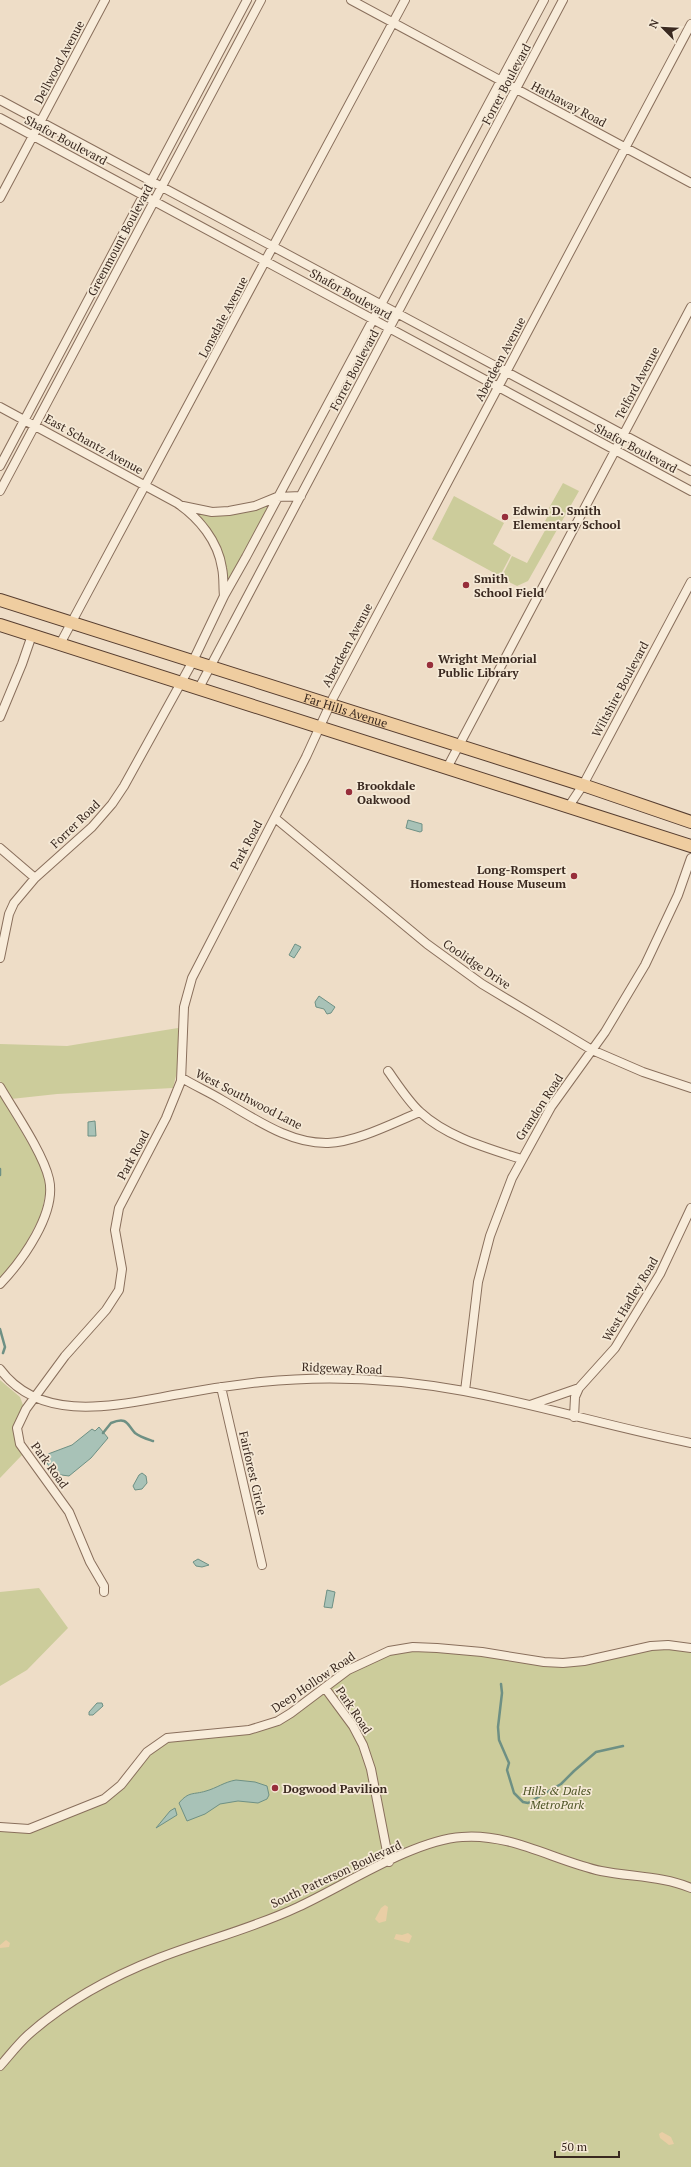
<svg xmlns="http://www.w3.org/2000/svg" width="691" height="2167" font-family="'PT Serif',serif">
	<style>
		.green { fill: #cccc9b }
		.sand { fill: #e9cea5 }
		.water { fill: #a8c2b7; stroke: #6e9084 }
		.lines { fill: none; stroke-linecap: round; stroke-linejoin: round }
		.stream { stroke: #6e9084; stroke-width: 2.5 }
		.minor-casing { stroke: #896f5c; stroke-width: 10 }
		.primary-casing { stroke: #573e30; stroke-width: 14 }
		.minor { stroke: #f8ecda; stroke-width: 8 }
		.primary { stroke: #efcda0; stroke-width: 12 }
		.poi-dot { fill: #972e3b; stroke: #f5e9d6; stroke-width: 1.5 }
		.labels { text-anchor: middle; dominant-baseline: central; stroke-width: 3.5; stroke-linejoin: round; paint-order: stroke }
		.street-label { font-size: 12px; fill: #3a2920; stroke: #f5e9d6 }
		.poi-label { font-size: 12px; font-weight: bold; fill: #3a2920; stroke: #f5e9d6; text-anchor: start }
		.park-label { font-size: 12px; font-style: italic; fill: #505627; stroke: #f5e9d6 }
	</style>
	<rect width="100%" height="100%" fill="#eeddc7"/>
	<path class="green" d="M563,483l16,8 -51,90 -11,5 -16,-8 11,-22 15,7 21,-38 -4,-2 7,-13 -2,-2z
		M454,496l50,27 -11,21 18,11 -10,19 -3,1 -66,-36z
		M277,497l-46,87 -9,-3 -1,-21 -34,-53 25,5z
		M178,1028v40l-5,20 -116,6 -46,5 -11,-18v-37l67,2z
		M0,1094l38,66 9,26 -6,29 -24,45 -17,19z
		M0,1380l20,17 3,8c-9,21 -13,29 -1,50l-22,23z
		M39,1588l29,40 -41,42 -27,16v-94z
		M398,1648l165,15 68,-13 60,-2v519h-691v-340l29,2 75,-30 63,-61 60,-5 51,-12 70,-51z"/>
	<path class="sand" d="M385,1905l3,2 -2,14 -7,2 -4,-4 6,-11z
		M408,1933l4,3 -3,7 -15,-4 2,-5 6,1z
		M6,1940l4,3 -1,4 -9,1v-3z
		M662,2132l9,5 3,7 -5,1 -9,-7 -1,-4z"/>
	<path class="water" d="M408,820l14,4v7l-2,1 -14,-4z
		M295,944l6,3 -7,11 -5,-3z
		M319,996l16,11 -4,6 -4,1 -3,-5 -8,-2 -1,-5z
		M95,1121l1,15h-8v-14z
		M99,1427l9,11 -17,20 -22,18 -15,-2 -7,-11 1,-9 24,-9 20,-16 3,2z
		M142,1473l4,3 1,7 -5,6 -7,1 -2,-4 6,-11z
		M198,1559l11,6 -7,2 -6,-1 -3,-4z
		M327,1590l8,2 -3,16 -8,-1z
		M97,1703h5l1,3 -10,9h-4v-3z
		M236,1780l19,2 12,4 2,9 -2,4 -9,4 -20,-2 -18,3 -15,10 -18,7 -8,-18c10,-12 14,-8 27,-12 11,-3 18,-9 30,-11z
		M175,1808l2,7 -21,13 14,-17z"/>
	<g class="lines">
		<path class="stream" d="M0,1169v6
			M0,1329l5,18 -2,6
			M103,1433l8,-10c17,-7 16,2 24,10 5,4 12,6 18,8
			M501,1684l1,9 -4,34 1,13 10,23 -2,7 7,23 9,9 5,1 33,-19 13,-13 22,-19 27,-6"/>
		<g class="minor-casing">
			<path id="minor" d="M351,0l340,183
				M0,100l691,371
				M0,118l691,373
				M0,198l105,-198
				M0,407l177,96c22,15 41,38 45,65 2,9 1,19 2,28
				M0,466l247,-466
				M0,491l261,-491
				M183,506l29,6 17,-1 26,-5 22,-9 24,-1
				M60,644l345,-644
				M199,688l364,-688
				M0,717l22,-53 10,-29
				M447,768l244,-461
				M569,806l14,-21 108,-203
				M275,818l152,126 55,40 110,66 51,22 48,16
				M0,848l35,30
				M0,958l9,-44 5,-11 21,-25 57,-51 20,-23 12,-18 69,-125 31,-65 22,-39 298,-557
				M388,1071c10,14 20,30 32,41 27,25 67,36 101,47
				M182,1078c13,8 27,14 40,22 32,18 67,44 106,43 29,-1 65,-20 92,-31
				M0,1087c14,24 43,66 49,92 8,34 -27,82 -49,105
				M0,1369c42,57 121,35 180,25 27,-5 54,-9 81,-12 67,-7 137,-3 203,9 76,14 151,37 227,52
				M221,1387l41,178
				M465,1391l13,-109 12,-46 22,-58 39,-71 54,-75 40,-67 33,-70 13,-37
				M530,1405l49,-17 36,-40 45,-74 31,-66
				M574,1417l1,-20 4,-9
				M104,1592v-6l-14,-24 -21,-50 -49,-68 -3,-16 9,-19 39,-53 41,-46 13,-20 3,-21 -7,-39 4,-22 47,-90 15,-37 3,-74 8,-29 114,-221 27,-59 358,-674
				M325,1688l28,38 10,19 8,24 18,93
				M0,1827l29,2 75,-30 17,-14 26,-33 20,-14 82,-8 29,-9 13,-8 57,-43 41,-19 24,-4 24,1 45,4 62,10 19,1 21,-2 67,-15 17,-1 23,3
				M0,2066c9,-10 18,-22 28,-31 37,-33 85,-59 131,-77 46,-18 95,-30 139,-51 46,-21 115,-67 164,-70 49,-4 93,24 139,34 30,6 62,5 90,17"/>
		</g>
		<g class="primary-casing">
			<g id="primary">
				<path id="s1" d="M0,600l583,185 108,37"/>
				<path d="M0,625l691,221"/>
			</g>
		</g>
		<use href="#minor" class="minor"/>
		<use href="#primary" class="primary"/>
	</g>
	<g class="poi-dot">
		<circle cx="505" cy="517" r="4"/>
		<circle cx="466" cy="585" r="4"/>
		<circle cx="430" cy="665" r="4"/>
		<circle cx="349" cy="792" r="4"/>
		<circle cx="574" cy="876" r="4"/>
		<circle cx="275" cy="1788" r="4"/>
	</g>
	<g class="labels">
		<g class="street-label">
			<text transform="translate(59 62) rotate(-62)">Dellwood Avenue</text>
			<text transform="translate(506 84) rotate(-62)">Forrer Boulevard</text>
			<text transform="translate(569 104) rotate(28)">Hathaway Road</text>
			<text transform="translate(66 140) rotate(28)">Shafor Boulevard</text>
			<text transform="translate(120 240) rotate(-62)">Greenmount Boulevard</text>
			<text transform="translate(351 294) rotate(29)">Shafor Boulevard</text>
			<text transform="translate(223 317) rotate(-62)">Lonsdale Avenue</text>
			<text transform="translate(500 359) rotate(-62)">Aberdeen Avenue</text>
			<text transform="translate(354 370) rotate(-62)">Forrer Boulevard</text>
			<text transform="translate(637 383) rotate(-62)">Telford Avenue</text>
			<text transform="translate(94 444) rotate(29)">East Schantz Avenue</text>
			<text transform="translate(636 448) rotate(28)">Shafor Boulevard</text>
			<text transform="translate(347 645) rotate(-62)">Aberdeen Avenue</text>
			<text transform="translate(620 689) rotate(-62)">Wiltshire Boulevard</text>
			<text stroke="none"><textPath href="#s1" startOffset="363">Far Hills Avenue</textPath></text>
			<text transform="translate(75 824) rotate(-44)">Forrer Road</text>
			<text transform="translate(246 845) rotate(-62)">Park Road</text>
			<text transform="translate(477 964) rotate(34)">Coolidge Drive</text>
			<text transform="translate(249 1099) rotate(27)">West Southwood Lane</text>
			<text transform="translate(539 1107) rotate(-57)">Grandon Road</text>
			<text transform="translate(133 1155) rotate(-62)">Park Road</text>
			<text transform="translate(630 1299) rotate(-59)">West Hadley Road</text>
			<text transform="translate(342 1368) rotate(2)">Ridgeway Road</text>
			<text transform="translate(50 1465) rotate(54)">Park Road</text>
			<text transform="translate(253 1473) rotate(77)">Fairforest Circle</text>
			<text transform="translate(313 1682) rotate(-34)">Deep Hollow Road</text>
			<text transform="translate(354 1710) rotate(56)">Park Road</text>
			<text transform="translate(336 1874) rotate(-25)">South Patterson Boulevard</text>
		</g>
		<g class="poi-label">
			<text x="513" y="510">Edwin D. Smith<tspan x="513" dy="14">Elementary School</tspan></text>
			<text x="474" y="578">Smith<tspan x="474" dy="14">School Field</tspan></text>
			<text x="438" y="658">Wright Memorial<tspan x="438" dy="14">Public Library</tspan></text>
			<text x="357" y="785">Brookdale<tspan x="357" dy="14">Oakwood</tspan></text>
			<text x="566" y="869" text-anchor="end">Long-Romspert<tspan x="566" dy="14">Homestead House Museum</tspan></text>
			<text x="283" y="1788">Dogwood Pavilion</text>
		</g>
		<g class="park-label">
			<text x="557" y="1790">Hills &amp; Dales<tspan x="557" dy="14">MetroPark</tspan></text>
		</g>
	</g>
	<g transform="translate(663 28) rotate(294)" stroke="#f5e9d6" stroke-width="3" paint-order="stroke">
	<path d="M0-3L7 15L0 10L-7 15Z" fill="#3a2920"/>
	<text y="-6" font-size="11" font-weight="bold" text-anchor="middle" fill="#3a2920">N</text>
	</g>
	<path d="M555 2151v6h64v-6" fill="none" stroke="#3a2920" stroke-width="2"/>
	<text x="561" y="2151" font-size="12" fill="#3a2920" stroke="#f5e9d6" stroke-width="3" paint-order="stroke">50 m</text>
</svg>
